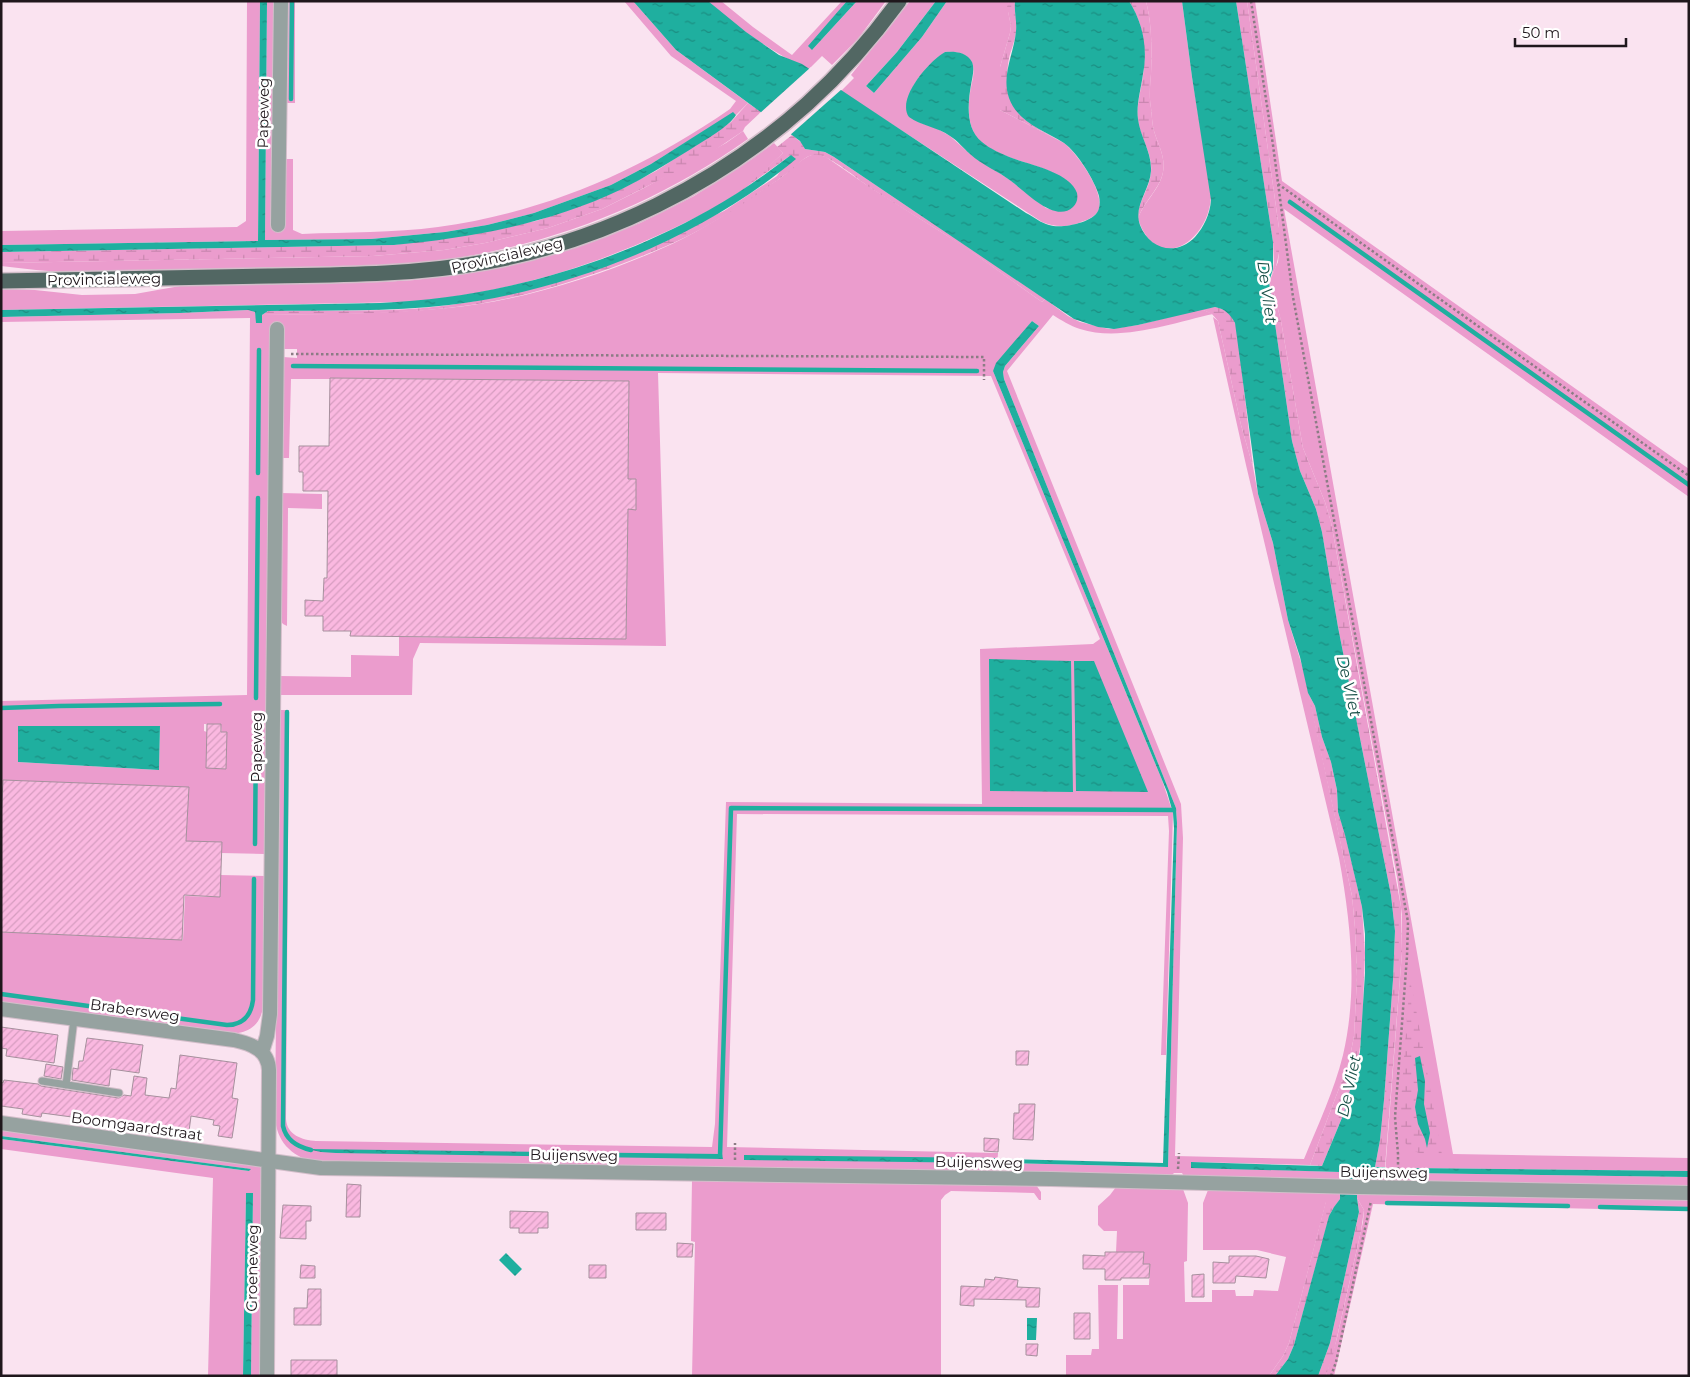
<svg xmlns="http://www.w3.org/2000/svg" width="1690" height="1377" font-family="Montserrat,sans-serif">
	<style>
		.grass { fill: #eb9ccd; fill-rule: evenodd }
		.wetland { fill: url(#wetland-marsh); fill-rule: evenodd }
		.water { fill: url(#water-ripples) }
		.pier { fill: #fae3f0 }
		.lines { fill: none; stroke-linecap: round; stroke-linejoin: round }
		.stream { stroke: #1faf9f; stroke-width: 4.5 }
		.building { fill: url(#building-hatch); stroke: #a6909d }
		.lane-casing { stroke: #d3beca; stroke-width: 9 }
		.street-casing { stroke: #d3beca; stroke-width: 16 }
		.primary-casing { stroke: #d3beca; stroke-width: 18 }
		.path { stroke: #8c7c85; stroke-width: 2.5; stroke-dasharray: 2.5 2.5; stroke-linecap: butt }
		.lane { stroke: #96a2a0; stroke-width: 7 }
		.street { stroke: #96a2a0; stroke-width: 14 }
		.primary { stroke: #526763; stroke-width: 15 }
		.labels { text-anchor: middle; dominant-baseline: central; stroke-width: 5; stroke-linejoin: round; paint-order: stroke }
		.street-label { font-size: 15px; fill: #1f171c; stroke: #fff }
		.water-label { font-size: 16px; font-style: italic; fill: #184f47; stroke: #fff }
	</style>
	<defs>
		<pattern id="wetland-marsh" width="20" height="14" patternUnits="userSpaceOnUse" patternTransform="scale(1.25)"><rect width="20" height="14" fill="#eb9ccd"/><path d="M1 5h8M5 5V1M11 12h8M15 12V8" fill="none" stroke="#c986af"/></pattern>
		<pattern id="water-ripples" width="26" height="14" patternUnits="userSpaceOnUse" patternTransform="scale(1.25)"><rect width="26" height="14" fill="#1faf9f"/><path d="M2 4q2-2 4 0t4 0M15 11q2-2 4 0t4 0" fill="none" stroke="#1b8d81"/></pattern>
		<pattern id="building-hatch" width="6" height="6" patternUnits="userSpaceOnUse" patternTransform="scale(1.25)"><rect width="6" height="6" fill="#fab8e0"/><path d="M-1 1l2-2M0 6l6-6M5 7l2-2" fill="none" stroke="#d69dc0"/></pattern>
	</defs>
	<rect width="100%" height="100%" fill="#fae3f0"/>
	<path class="grass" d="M247,1h13l-2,240 -257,4v-14l236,-4 9,-6z
		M267,1h8l9,158h9v71l9,4c45,-2 92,-1 136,-7 108,-15 202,-56 292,-118l6,-8 -65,-45 -47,-55h9l43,49 72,53 -12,12 -3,-2 -82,51 -40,21 -77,28 -47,12 -42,7 -74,7 -106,1z
		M287,1h8v102h-9z
		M708,1h13l32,26 39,28 50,-54h5l-13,16 -22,33 45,-49h29l-28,38 -26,26 -10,-9 -13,13c-9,-6 -19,-8 -28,-14 -26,-15 -51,-33 -73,-54z
		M910,1h26l-39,51 -31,34 8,7 48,-56 25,-36h62l-1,10 3,15 -1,7 -10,34v43l64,33c13,10 45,54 33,70 -5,6 -14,8 -21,11 -12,3 -22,3 -34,-2l-201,-131 13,-13 -3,-3zM945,52c9,-1 23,1 27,11 4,8 -1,21 -2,30 -2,12 -2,27 3,38 10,23 53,30 74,39 7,3 14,7 21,11l-3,30 -12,-1 -7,-2 -36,-28 -41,-27 -19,-17 -14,-8 -18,-6 -7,-32 8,-13z
		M1146,1h36l10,76 19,114c2,48 -53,87 -73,28 5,-17 22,-29 25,-47 3,-14 -5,-28 -9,-41 -2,-7 -2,-15 -3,-23 -2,-11 -1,-23 0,-34 1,-24 1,-49 -5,-73z
		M1247,1h8l27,180 407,288v28l-405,-288 169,945 236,4v13l-278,-3v5l278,4v10l-333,-6 1,-6 2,-3 26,1 17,-221v-37l-5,-38 -66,-355 -6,-20 -22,-54 -22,-127 -7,-28 -5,-11 9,-20 1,-9v-25z
		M743,131l5,8c-87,62 -186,102 -291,119 -52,9 -106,8 -158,9 -80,2 -159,3 -238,5l-25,-2 -35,-4v-3l372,-7 71,-6 41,-7 63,-15 54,-19 42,-21 82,-45z
		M774,143l9,10c-14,13 -27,27 -42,38 -25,17 -53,31 -80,43 -81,37 -168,62 -256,68l-404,8v-21l34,1 47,5 53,-1 45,-8 201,-4 34,-2 72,-10 88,-23 65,-24 54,-27 58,-37z
		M816,154l10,3 45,31 94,59 77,55 3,-3 23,17 12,6 29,7 29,-4 63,-16 12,5c-41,9 -92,28 -133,15 -10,-3 -19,-9 -27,-14l-46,56 174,433 2,34 -8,318 129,3c14,-34 30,-68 39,-104 15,-64 8,-132 -4,-197l-93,-393 -33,-148 5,4 23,104 12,42 5,27 15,49 15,77 16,52 48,224 3,32 2,49 -3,59 -5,26 -39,103 -118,-3 -1,5 149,5v9l-155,-3 -3,-5h-8l-4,4 -162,-5 -3,-3 2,-6 160,4 1,-1 9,-343 -1,-15 -172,-429 -1,-7 2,-6 34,-40 -7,-5 -39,50 169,409 11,33 -7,242h-5l8,-224 -1,-15 -431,-2 -10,333 271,6 -1,15 -3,4 -680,-10c-23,-6 -38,-21 -39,-46l4,-406h10l-3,409c1,16 16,21 30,22l396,6 3,-23 11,-322 256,2 -2,-155 113,-5 7,-5 -109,-263 -333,-3 8,273 -246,-3 -7,16 -1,36h-133v-19l72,1v-22l48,1v-19l227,2 2,-130h8v-30h-8l1,-98 -299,-3v1h-39l-2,79h-8l2,-101 14,1v-9h-15l-10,-22 -8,527 -43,-1 -35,-12 2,-53 -185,-8 -2,38v-117l246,-6 3,-377 -249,4v-5l179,-4 68,-3 7,2 2,11h5v-8c62,-1 124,-1 186,-7 74,-7 156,-33 224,-64 38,-18 72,-42 107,-65 12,-8 23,-23 37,-25zM204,724l17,1 4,44 -19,-2 1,-35 -3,-1zM18,726h142l-1,44 -141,-8z
		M281,493l41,1v15l-34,-1 -1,118 -4,-2 -3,-4z
		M220,875l45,1 -2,131c-2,14 -10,24 -25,26l-237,-31v-70l182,8 2,-44 34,1z
		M1,1130l219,31 3,-2 37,6 1,3 -1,208h-9l2,-183h-7l-3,183h-35l5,-198 -212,-29v-10l248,32 1,-2 -249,-33z
		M692,1180l344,5 5,7v8h-2l-5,-7 -83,-2 -6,4 -4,5v176h-249l3,-134 -4,-1z
		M1116,1187l67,2 5,14 -1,58 -3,1 1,40h27v-12h23l1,6h17l1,-6 24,1 8,-34 -29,-7h-54v-47l5,-13 132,3v6l-2,3h-12l-37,141 -6,13 -14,20h-203v-21h25l1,-6h7l-1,-64h20l-1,54h6v-54h26l1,-20 -7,-1v-12h-27l1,-21h-13l-6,-6v-19l12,-11z
		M1356,1193l333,6v12l-316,-7 -39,172h-8l11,-38 26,-116 1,-12 -7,-12z"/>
	<path class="wetland" d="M1009,1h6c-1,11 3,21 1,31 -1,9 -5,18 -7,26 -9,54 14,62 55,85l-64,-33v-43l10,-34 1,-7 -4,-19z
		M1129,1h17c6,24 6,49 5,73 -1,11 -2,23 0,34 1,8 1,16 3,23 4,13 12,27 9,41 -3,17 -20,30 -25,47 -1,-17 12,-30 13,-47 2,-19 -11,-34 -13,-52 -2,-12 2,-26 4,-38 5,-29 3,-56 -13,-81z
		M1236,1h11l32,227v25l-3,14 -4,8 2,-12 -1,-21z
		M748,103l13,9 -16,15 -2,4 -40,27 -101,51 -54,19 -63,15 -41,7 -71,6 -372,7v-11l393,-7 142,-24 47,-16 38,-16 35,-18 75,-49z
		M792,135l10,8 3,6 20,3 9,5 211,142 -3,3c-26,-18 -51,-37 -78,-55 -31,-21 -63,-39 -95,-60 -11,-8 -39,-31 -51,-32 -13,-2 -21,12 -32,19 -38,27 -79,55 -122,73 -69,29 -141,53 -216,61 -61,7 -124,6 -186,7l6,-4c58,-1 124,2 182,-6 29,-4 59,-10 89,-18 63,-16 126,-49 185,-76l53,-35 14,-21 -49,35 41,-37 -6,-6z
		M1269,282l5,11 7,28 22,127 22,54 6,20 70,385 1,45 -17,215h-10l5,-27 4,-40 9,-120 2,-49 -4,-36 -53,-268 -16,-95 -6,-23 -16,-38 -8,-30z
		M1215,307c12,2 19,10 22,22l16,138 -12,-42 -23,-104 -6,-7 -11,-5z
		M1308,693l7,13 7,31 9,25 6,28 1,22 7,22 17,73 3,46 -3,80 -6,41 -12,39 -22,53 -12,-1 39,-103 5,-26 3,-59 -2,-49 -3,-32z
		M1410,981h1l31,174c-17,2 -34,-2 -41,-20 -5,-13 0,-33 1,-46 2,-36 5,-72 8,-108zM1420,1057l5,24 -1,23 6,32 -1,7 -3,4v-5l-6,-11 -5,-24z
		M1357,1198l7,12 -3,21 -28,124 -7,21h-8l12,-33 29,-131z
		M1326,1201l12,1 -7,10 -4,13 -33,120 -6,14 -13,17h-6l14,-20 6,-13z"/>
	<path class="water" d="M260,1h7l-2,239 106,-1 74,-7 42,-7 47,-12 77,-28 40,-21 82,-52 3,3c-7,12 -33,26 -45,34 -23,14 -45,28 -69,40 -71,34 -150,49 -228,56l-393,7v-7l257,-4z
		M633,1h75l38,31 33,23 23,9 224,149c8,4 15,10 23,12 12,4 43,-2 49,-14 2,-4 2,-10 1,-15 -4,-15 -22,-44 -35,-53 -20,-13 -46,-20 -55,-45 -8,-23 5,-44 7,-67 1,-10 -2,-19 -1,-30h114c14,22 19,47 14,73 -2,15 -7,31 -5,45 2,18 14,33 13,52 -1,19 -18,35 -11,54 9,24 36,32 55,12 9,-10 15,-23 16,-37l-19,-123 -10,-76h54l37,241v27l-4,13 23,159 8,30 16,38 6,23 16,95 53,268 4,36 -2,49 -9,120 -4,40 -5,27h10v6l-24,-1 -4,3v23l2,14 -29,131 -12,33h-43l13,-17 6,-14 35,-129 5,-9 6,-8v-27l-149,-4v-6l131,4 22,-53 16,-61 5,-79v-39l-3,-27 -17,-72 -7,-23 -1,-22 -6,-28 -9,-25 -7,-31 -7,-13 -8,-36 -12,-37 -15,-77 -15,-49 -23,-171c-5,-9 -10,-14 -20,-16l-77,18 -24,4 -16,-2 -24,-8 -240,-162 -9,-5 -20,-3 -5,-8 -124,-91z
		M847,1h10l-45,49 -4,-4z
		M936,1h11l-25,36 -48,56 -8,-7 31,-34z
		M945,52c9,-1 22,0 27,10 3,7 0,16 -1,23 -3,17 -6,44 11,57 8,7 20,12 30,16 18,7 58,14 65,35 1,6 0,10 -4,14 -18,17 -48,-16 -62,-26 -13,-10 -29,-16 -41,-27 -7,-6 -12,-13 -20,-18 -12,-9 -29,-10 -41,-19 -13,-18 20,-56 36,-65z
		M791,155l5,4c-93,78 -226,132 -347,146 -60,7 -121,5 -181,6l-6,4v8h-6l-1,-11 -7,-2 -68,3 -179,4v-7l379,-7c115,-5 229,-37 329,-93 29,-16 56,-35 82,-55z
		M1032,321l7,5 -34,40 -2,6 1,7 172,429 1,15 -9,344 -161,-4v-4l156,4 11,-335 -1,-15 -6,-21 -174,-421 3,-8z
		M989,659l82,2 2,131 -83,-1z
		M1074,661h20l54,131 -72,-1z
		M18,726h142l-1,44 -141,-8z
		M1420,1056l5,25 -1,23 6,29 -3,15 -2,-9 -7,-15 -3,-17 3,-17 -3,-32z
		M1,1136l250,33 -2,2 -248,-32z
		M307,1149l415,5 1,5 -387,-6 -15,-1z
		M744,1155l251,3 -1,5 -250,-3z
		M1411,1168l278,3v6l-278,-4z
		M246,1193h7l-2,183h-8z
		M506,1253l16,16 -7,7 -16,-16z
		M1027,1318h10l-1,22h-9z"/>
	<path class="pier" d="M811,67l31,22 -53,47 -30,-22z"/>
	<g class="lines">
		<path class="stream" d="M291,99l1,-98
			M1290,202l399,283
			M293,366l684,5
			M258,473l1,-123
			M256,698l2,-200
			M1,708l58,-2 161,-2
			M287,712l-4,414c3,14 15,21 28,24
			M255,844l1,-113
			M1,994l226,31c16,0 24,-10 26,-25l1,-121
			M720,1156l11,-348 443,2
			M1387,1203l181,3
			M1600,1207l89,2"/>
	</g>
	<path class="building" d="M330,378l299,3 -1,98h8v31l-8,-1 -2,130 -276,-3 1,-5h-28v-15h-18v-16l18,1 1,-23h3l1,-87h-25v-19h-4v-26h30z
		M207,724h14v8h6l-1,37 -20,-1z
		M3,780l186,7 -3,54 36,1 -2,55 -36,-2 -2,45 -181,-8v-111z
		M1,1027l57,8 -4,28 -48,-7 1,-7 -6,-1z
		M87,1038l56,7 -4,28 -28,-4 -2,17 -37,-6 1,-12 5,1 1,-8h4z
		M1016,1051h13l-1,14h-12z
		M180,1055l57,8 -5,35 6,1 -6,39 -14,-2 2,-10 -7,-1 1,-5 -23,-4 -3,23 -57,-8 1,-6 -90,-12 -1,4 -19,-3 1,-5 -22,-3v-24l2,1 1,-3 34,4 3,2 78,12 5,-3 7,1 3,-20 13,2 -2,17 24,3 2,-10 5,1z
		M46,1064l17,3 -2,12 -17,-3z
		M1019,1104h16l-2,36 -20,-1 1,-26h5z
		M984,1138l15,1 -1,13 -14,-1z
		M347,1184l14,1 -1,32h-14z
		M283,1205l28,1v15h-5v18l-26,-1z
		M510,1211l38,1v16h-10v5h-19v-5h-9z
		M636,1213h30v17h-30z
		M677,1243l16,1 -1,13h-15z
		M1105,1252h39l-1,12h7l-1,14h-28v2h-16v-11h-22v-14l22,1z
		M1229,1256h27l13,3 -3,19 -30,-2 -1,7h-22v-21l16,1z
		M301,1265l14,1v12h-15z
		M589,1265h17v13h-17z
		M1204,1274v23h-12v-22z
		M995,1277l23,3 -1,7 23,1 -1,19h-13v-7l-52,-1v7l-14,-1 1,-19 23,1 1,-8 9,1z
		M308,1289h13v36h-27v-17h13z
		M1074,1313h16v26h-16z
		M1026,1344h12l-1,12 -11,-1z
		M291,1360h46v16h-46z"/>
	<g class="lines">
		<g class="lane-casing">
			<path id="lane" d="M42,1081l77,12
				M66,1085l8,-66"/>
		</g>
		<g class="street-casing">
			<path id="street" d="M278,225l3,-224
				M1,1009l233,31c18,4 34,10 35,30l-2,306
				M262,1052l5,-16 3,-22 7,-685
				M1,1123l320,45 730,11 307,8 331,6"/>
		</g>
		<g class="primary-casing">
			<path id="primary" d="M1,281c89,-2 179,-3 268,-5 72,-1 145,-1 217,-14 117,-21 232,-78 321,-158 34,-31 65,-66 92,-103"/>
		</g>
		<path class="path" d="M1251,1l22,144 20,152 115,625 -1,34 -12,161 3,37v20
			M1278,184l411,292
			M291,354l693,3v23
			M735,1160v-17
			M1178,1169l1,-16
			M1331,1376l5,-14 35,-161"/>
		<use href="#lane" class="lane"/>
		<use href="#street" class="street"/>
		<use href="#primary" class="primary"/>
	</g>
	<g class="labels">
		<g class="street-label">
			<text transform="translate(263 113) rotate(-89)">Papeweg</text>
			<text transform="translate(507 255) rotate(-13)">Provincialeweg</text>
			<text transform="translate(104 279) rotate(-1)">Provincialeweg</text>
			<text transform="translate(256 747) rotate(-90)">Papeweg</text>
			<text transform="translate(135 1010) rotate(8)">Brabersweg</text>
			<text transform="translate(137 1126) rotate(8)">Boomgaardstraat</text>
			<text transform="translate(574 1155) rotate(1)">Buijensweg</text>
			<text transform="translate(979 1162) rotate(1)">Buijensweg</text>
			<text transform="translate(1384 1172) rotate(1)">Buijensweg</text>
			<text transform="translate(252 1268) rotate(-89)">Groeneweg</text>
		</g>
		<g class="water-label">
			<text transform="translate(1267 292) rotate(82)">De Vliet</text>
			<text transform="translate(1349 686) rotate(77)">De Vliet</text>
			<text transform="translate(1349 1086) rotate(-78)">De Vliet</text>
		</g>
	</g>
	<rect width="1690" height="1377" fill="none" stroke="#1f171c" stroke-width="5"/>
	<path d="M1515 38v8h111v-8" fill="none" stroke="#1f171c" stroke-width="2.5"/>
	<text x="1522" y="38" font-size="15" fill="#1f171c" stroke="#ffffff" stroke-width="4" paint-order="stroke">50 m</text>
</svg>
